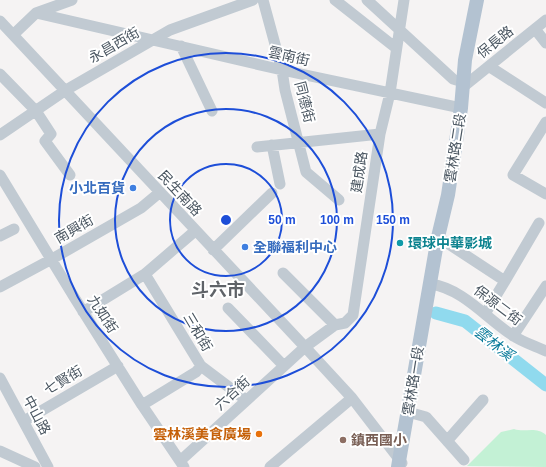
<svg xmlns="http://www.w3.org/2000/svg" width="546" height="467" font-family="Arial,'Noto Sans TC',sans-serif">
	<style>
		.green { fill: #c3f1d5 }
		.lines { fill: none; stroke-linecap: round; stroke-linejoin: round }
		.river { stroke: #90daee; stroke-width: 13 }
		.minor { stroke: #c1cad2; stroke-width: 11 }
		.major { stroke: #b3c2d1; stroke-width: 14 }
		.ring { fill: none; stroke: #1d4ed8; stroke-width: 2 }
		.shop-dot { fill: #3f7fe0; stroke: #fff; stroke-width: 1.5 }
		.culture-dot { fill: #0f9aa8; stroke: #fff; stroke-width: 1.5 }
		.food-dot { fill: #e8710a; stroke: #fff; stroke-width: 1.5 }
		.education-dot { fill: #8d6e63; stroke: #fff; stroke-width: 1.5 }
		.labels { text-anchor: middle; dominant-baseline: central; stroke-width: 4; stroke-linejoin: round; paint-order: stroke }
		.street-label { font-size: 14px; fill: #4a5661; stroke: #fff }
		.shop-label { font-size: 14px; font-weight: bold; fill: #366cbe; stroke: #fff; text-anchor: end }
		.culture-label { font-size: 14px; font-weight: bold; fill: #0d838f; stroke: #fff; text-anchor: start }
		.food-label { font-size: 14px; font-weight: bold; fill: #c56008; stroke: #fff; text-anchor: end }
		.education-label { font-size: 14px; font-weight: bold; fill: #785e54; stroke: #fff; text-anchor: start }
		.water-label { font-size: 15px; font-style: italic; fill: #0c7c9b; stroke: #fff }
		.district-label { font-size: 18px; font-weight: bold; fill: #5f6368; stroke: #fff }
		.centre { fill: #1d4ed8; stroke: #fff; stroke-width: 2 }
		.ring-label { font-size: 12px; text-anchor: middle; font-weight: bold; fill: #1d4ed8; stroke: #fff; stroke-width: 4; stroke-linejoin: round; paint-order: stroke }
	</style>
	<rect width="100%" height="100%" fill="#f5f3f3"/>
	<path class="green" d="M514,429c11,4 22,-3 32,6v32l-79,-1 34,-34z"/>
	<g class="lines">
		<path class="river" d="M436,313l29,8 81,64"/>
		<path class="minor" d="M263,0l19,70 3,20 21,82 33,28
			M335,0l61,48
			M367,0l86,79 10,3
			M36,13l246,57 179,38
			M0,21l305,326 47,51 50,65
			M535,29l11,14
			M13,35l23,-22 36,-13
			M181,46l31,65
			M490,67l56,36
			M0,74l36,37 15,23 -6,7 25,34
			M463,87l83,-67
			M546,122l-33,53 33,19
			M0,135l66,-45 104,-60 83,-30
			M272,145l8,39
			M257,147l123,-13
			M0,175l74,122 68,108 42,62
			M0,236l14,-7
			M438,237l67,44 -20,33
			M213,250l59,-57
			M283,273l52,52
			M505,281l34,-58
			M431,284c32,5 55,34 81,51 10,7 23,11 34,16
			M0,287l52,-28 89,-51 18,-15
			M228,308l56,58
			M83,312l62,-38 50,-43
			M513,336l33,-50
			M201,366l45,34
			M0,378l48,89
			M142,405l54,-33 5,-6 -56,-92
			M408,412l18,5 38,43
			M24,421l94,-55
			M447,441l36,-41
			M0,451l35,16
			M180,461l125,-114 30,-22 10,-2 8,-8 27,-181 10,-41 14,-93
			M270,467l82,-69"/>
		<path class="major" d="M398,467l40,-230 10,-42 13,-87 4,-48 12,-60"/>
	</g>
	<g class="ring">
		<circle cx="226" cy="220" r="56"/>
		<circle cx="226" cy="220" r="111"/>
		<circle cx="226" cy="220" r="167"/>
	</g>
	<g class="shop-dot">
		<circle cx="133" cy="188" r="4"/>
		<circle cx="245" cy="247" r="4"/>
	</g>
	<circle class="culture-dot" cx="400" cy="243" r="4"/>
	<circle class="food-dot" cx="259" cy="434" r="4"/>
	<circle class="education-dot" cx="343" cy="440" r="4"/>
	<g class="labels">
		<g class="street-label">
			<text transform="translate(495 42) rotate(-39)">保長路</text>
			<text transform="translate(114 45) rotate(-30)">永昌西街</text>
			<text transform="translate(289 56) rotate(13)">雲南街</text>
			<text transform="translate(305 102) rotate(76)">同德街</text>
			<text transform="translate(455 148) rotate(-81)">雲林路二段</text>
			<text transform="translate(359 172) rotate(-82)">建成路</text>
			<text transform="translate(180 193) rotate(47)">民生南路</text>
			<text transform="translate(74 229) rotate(-30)">南興街</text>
			<text transform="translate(498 305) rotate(37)">保源二街</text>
			<text transform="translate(103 314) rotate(57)">九如街</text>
			<text transform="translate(198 332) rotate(59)">三和街</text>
			<text transform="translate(63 380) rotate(-31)">七賢街</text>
			<text transform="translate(413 381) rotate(-81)">雲林路一段</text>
			<text transform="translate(232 393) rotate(-43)">六合街</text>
			<text transform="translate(37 415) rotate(62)">中山路</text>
		</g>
		<g class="shop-label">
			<text x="125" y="188">小北百貨</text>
			<text x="253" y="247" text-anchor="start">全聯福利中心</text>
		</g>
		<g class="culture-label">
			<text x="408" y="243">環球中華影城</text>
		</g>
		<g class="food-label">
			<text x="251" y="434">雲林溪美食廣場</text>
		</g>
		<g class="education-label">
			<text x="351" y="440">鎮西國小</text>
		</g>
		<g class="water-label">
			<text transform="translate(494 343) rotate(38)">雲林溪</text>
		</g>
		<g class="district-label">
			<text x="218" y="290">斗六市</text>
		</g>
	</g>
	<circle cx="226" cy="220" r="6" class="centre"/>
	<g class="ring-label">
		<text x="282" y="224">50 m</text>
		<text x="337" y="224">100 m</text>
		<text x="393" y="224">150 m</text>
	</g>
</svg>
